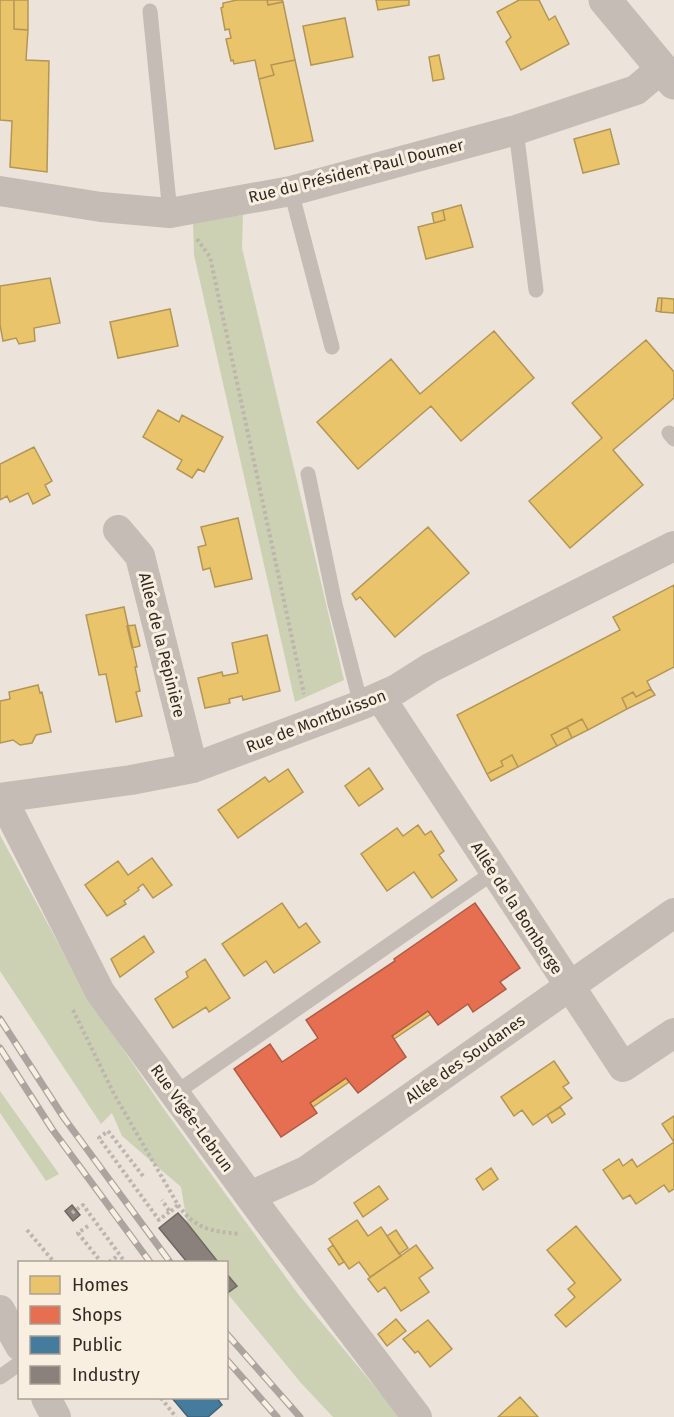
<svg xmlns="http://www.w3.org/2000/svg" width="674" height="1417" font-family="'Fira Sans',sans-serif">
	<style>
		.green { fill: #ccd1b4 }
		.homes { fill: #e9c46a; stroke: #b39655; stroke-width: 1.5 }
		.shops { fill: #e76f51; stroke: #b15a44; stroke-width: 1.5 }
		.public { fill: #457b9d; stroke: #406379; stroke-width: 1.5 }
		.industry { fill: #8a817c; stroke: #706762; stroke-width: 1.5 }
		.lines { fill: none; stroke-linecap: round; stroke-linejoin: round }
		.path { stroke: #bdb5ae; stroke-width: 4; stroke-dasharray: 3 3; stroke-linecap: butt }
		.service { stroke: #c4bcb5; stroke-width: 15 }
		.minor { stroke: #c4bcb5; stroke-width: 30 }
		.tertiary { stroke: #c4bcb5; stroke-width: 33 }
		.rail-casing { stroke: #aca59f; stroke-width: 7 }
		.rail { stroke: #f9efe1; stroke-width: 4.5; stroke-dasharray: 14; stroke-linecap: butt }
		.labels { text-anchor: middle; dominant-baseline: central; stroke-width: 6; stroke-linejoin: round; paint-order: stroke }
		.street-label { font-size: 16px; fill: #342a24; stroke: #f9efe1 }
	</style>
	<rect width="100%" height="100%" fill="#ece4db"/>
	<path class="green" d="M243,215l-1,33 102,432 -49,22 -101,-447 -1,-33z
		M0,835l85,158 76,112 137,189 102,123h-67l-32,-34 -74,-90 10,-7 -10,-13 -1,-11h-8l-31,-39 -6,-36 -59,-51 -10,-23 -11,11 -101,-153z
		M0,1091l59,83 -13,7 -46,-68z"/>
	<path class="homes" d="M0,0h14v29l14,1 -2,30 23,1 -2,111 -37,-5 2,-46 -12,-1z
		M14,0h14v30l-14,-1z
		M237,0h30l1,5 15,-3 12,58 -24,5 3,10 -15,4 -4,-19 -21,4 -1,-4 -2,1 -5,-22 5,-1 -2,-9 -4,1 -4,-22 2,-1v-4z
		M267,0h15l1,2 -15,3z
		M376,0h33v5l-31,5z
		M519,0h20l10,20 6,-4 14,28 -48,26 -15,-28 5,-5 -14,-25z
		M345,18l8,39 -42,8 -8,-39z
		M439,55l5,24 -11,2 -4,-24z
		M295,60l18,81 -38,8 -16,-70 15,-4 -3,-10z
		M610,129l9,35 -36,9 -9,-34z
		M461,205l12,42 -47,12 -8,-32 27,-7 -2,-10z
		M443,210l2,10 -11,3 -2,-10z
		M50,278l10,45 -26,5 1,13 -16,3 -3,-6 -13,3 -3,-16v-39z
		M658,298h4l-1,14 -5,-1z
		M662,298l12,1v14l-13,-1z
		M170,309l8,37 -60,12 -8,-36z
		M494,331l40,47 -73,63 -30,-35 -73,63 -41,-47 74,-63 29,35z
		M646,340l28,32v26l-61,52 30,35 -73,63 -41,-47 73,-63 -30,-35z
		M158,410l21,12 3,-7 41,22 -19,35 -6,-3 -6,9 -15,-9 5,-9 -39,-23z
		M34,447l18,34 -7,4 5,10 -17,9 -5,-11 -18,9 -3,-6 -7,4v-36z
		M238,518l14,61 -37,8 -5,-19 -7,2 -5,-23 8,-2 -5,-18z
		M428,527l41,46 -74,64 -35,-40 -4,3 -4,-6z
		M674,585v82l-27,14 4,8 -15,8 -3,-5 -11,6 5,11 -39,21 -6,-11 -31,16 6,11 -39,21 -6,-12 -11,6 2,5 -16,8 -30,-59 163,-85 -7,-13z
		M124,607l13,60h-2l5,24 -4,1 6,24 -26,6 -10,-48 -7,1 -13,-60z
		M135,625l5,21 -8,2 -5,-22z
		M267,635l13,56 -37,9 -1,-4 -13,3 1,4 -25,5 -7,-30 24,-6 1,4 15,-3 -6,-30z
		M38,685l2,8 2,-1 9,40 -15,3 -4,8 -12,2 -7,-5 -13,3v-42l10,-2 -1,-7z
		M651,689l4,6 -28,14 -5,-11 11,-6 3,5z
		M582,719l6,11 -16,8 -5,-11z
		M567,727l5,11 -15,8 -6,-11z
		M512,755l6,12 -27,14 -4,-7 16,-8 -2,-5z
		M369,768l14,21 -24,17 -14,-20z
		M288,769l15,23 -65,46 -20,-28 47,-33 4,5z
		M418,825l7,10 6,-4 13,20 -5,4 18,25 -25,18 -18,-26 -27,19 -26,-37 36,-26 6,8z
		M152,858l20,27 -19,13 -10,-14 -5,4 1,2 -15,11 2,3 -19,12 -22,-31 33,-24 10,14z
		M282,903l17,25 7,-5 14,19 -46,31 -8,-12 -22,15 -22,-32z
		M144,936l10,16 -34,25 -9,-18z
		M205,959l25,39 -21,14 -3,-5 -33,21 -18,-29 33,-22 -2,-5z
		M428,1011l3,3 -37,25 -2,-3z
		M554,1061l15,22 -6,4 9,11 -39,27 -11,-15 -8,6 -13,-19z
		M346,1078l3,4 -36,25 -3,-4z
		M560,1107l5,7 -13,9 -5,-8z
		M674,1116v73l-5,3 -5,-7 -28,19 -6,-9 -7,4 -20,-29 16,-11 4,7 9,-7 5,8 37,-25 -12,-18z
		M491,1168l7,11 -15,11 -7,-11z
		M379,1186l9,13 -25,18 -9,-14z
		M357,1220l11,16 13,-9 20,29 -31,21 -11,-15 -10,7 -20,-30z
		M576,1226l45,54 -55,47 -11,-12 20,-18 -7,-8 7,-6 -28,-33z
		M396,1230l12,18 -9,6 -12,-18z
		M333,1245l11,17 -5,3 -11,-16z
		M416,1245l17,23 -14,10 10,14 -28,19 -16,-24 -7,5 -10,-13z
		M396,1319l10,12 -19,15 -9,-12z
		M428,1320l24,29 -22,18 -12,-16 -3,2 -12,-14z
		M520,1397l18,20h-40z"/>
	<path class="shops" d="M475,903l45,65 -20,14 6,7 -33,23 -5,-8 -30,21 -10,-14 -36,25 14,21 -48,36 -12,-15 -36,25 7,10 -36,24 -47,-68 36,-25 12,18 36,-24 -12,-18 89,-59 -1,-2z"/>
	<path class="public" d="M172,1398h45l5,7 -14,12h-20z"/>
	<path class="industry" d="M72,1205l8,10 -7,6 -8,-10z
		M178,1213l9,10 31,39h-31l-28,-34z
		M226,1273l11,13 -11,8z"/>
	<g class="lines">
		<path class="path" d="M197,239l13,18 94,437
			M73,1010l41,84 64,111 -8,7 -8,-12
			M143,1176l-35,-45 -9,7 60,82 10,-8
			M178,1205c18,25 34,26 61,29
			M72,1213l11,-8 42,57
			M88,1226l-10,7 23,29
			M27,1230l27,32
			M109,1262l10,-7
			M161,1398l15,19"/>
		<path class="service" d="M150,11l20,202
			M516,130l20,160
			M291,191l41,156
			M669,433l5,6
			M308,474l27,130 26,101
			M174,1094l320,-222
			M0,1377l20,-14"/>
		<path class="minor" d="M0,191l101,16 69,6 121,-22 225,-61 120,-40 26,-22
			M118,530l22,26 53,212
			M380,697l243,370 51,-34
			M0,798l131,-18 62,-12 168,-63 36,-16 33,-21 244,-122
			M2,798l98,194 165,225 152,200
			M250,1196l56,-25 368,-258
			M0,1310l20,36
			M46,1398l10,19"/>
		<path class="tertiary" d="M605,0l69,83"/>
		<g class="rail-casing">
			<path id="rail" d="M0,1019l64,99 106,144
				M0,1048l52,81 98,133
				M226,1333l74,84
				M226,1359l51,58"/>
		</g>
		<use href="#rail" class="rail"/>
	</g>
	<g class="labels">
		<g class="street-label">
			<text transform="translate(356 171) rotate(-14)">Rue du Président Paul Doumer</text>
			<text transform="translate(162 645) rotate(76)">Allée de la Pépinière</text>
			<text transform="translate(316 721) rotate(-21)">Rue de Montbuisson</text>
			<text transform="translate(517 908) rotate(57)">Allée de la Bomberge</text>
			<text transform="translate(465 1059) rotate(-35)">Allée des Soudanes</text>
			<text transform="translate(192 1118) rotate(54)">Rue Vigée-Lebrun</text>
		</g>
	</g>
	<rect x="18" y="1261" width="210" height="138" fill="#f9efe1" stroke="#aaa095" stroke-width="1.5"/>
	<rect x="30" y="1276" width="30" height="18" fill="#e9c46a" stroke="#aaa095" stroke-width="1.5"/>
	<text x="72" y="1291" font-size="18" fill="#342a24">Homes</text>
	<rect x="30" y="1306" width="30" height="18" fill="#e76f51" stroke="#aaa095" stroke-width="1.5"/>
	<text x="72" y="1321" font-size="18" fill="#342a24">Shops</text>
	<rect x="30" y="1336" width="30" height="18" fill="#457b9d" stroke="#aaa095" stroke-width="1.5"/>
	<text x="72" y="1351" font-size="18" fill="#342a24">Public</text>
	<rect x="30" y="1366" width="30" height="18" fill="#8a817c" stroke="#aaa095" stroke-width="1.5"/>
	<text x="72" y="1381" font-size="18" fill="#342a24">Industry</text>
</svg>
